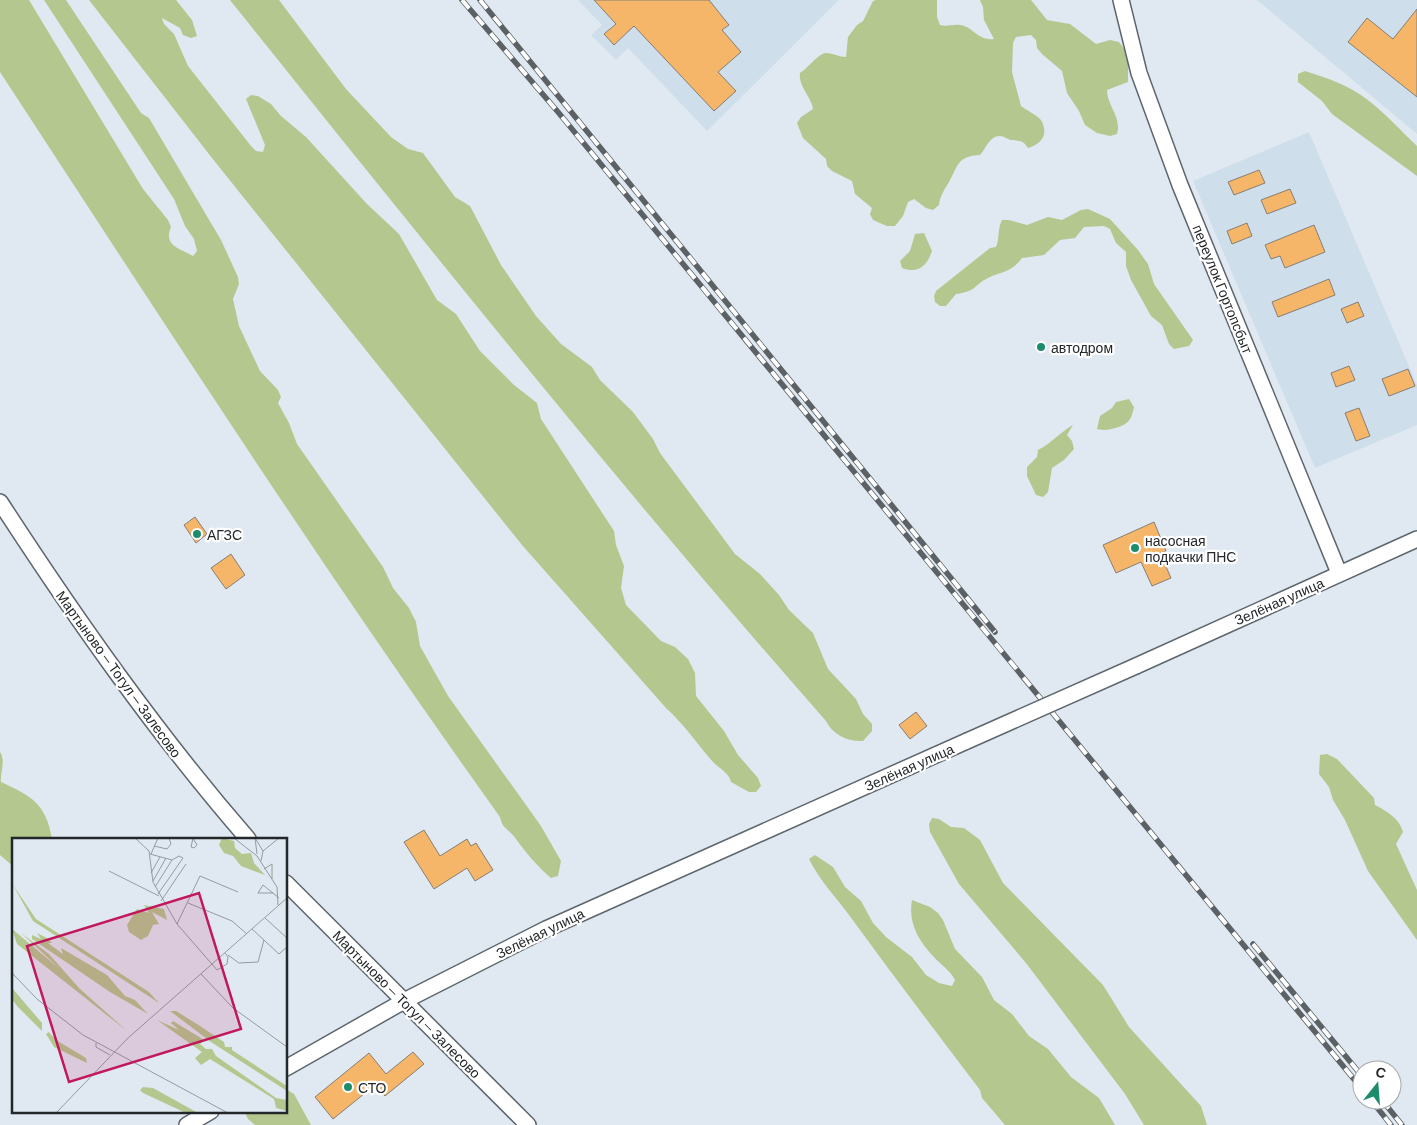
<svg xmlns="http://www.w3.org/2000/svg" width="1417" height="1125" font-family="Barlow,sans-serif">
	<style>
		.built { fill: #cfdeeb }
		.green { fill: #b4c78f }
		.building { fill: #f5b669; stroke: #857e76 }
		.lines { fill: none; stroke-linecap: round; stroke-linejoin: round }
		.minor-casing { stroke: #5e666d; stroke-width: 18 }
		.minor { stroke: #fff; stroke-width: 15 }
		.rail-casing { stroke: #5b6165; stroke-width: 5.5 }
		.rail { stroke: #fff; stroke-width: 4; stroke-dasharray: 11; stroke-linecap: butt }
		.minor-bridge-casing { stroke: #5e666d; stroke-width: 18; stroke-linecap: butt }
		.minor-bridge { stroke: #fff; stroke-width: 15 }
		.poi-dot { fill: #1d8c6c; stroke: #fff; stroke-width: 2 }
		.labels { text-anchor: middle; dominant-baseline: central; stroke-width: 4.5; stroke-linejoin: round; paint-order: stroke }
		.street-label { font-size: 14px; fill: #23272a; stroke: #fff }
		.poi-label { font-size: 14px; fill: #23272a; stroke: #fff; text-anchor: start }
		.inset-road { fill: none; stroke: #949ba1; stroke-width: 1 }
		.view { fill: #c2185b; fill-opacity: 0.15; stroke: #c2185b; stroke-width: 2.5 }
		.inset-edge { fill: none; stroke: #23272a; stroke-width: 2.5 }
	</style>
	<rect width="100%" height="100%" fill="#e0e9f1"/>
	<path class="built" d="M578,0h261l-132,131 -79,-83 -12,12 -25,-25 11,-10z
		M1257,0h160v134z
		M1309,132l108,253v40l-102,43 -122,-287z"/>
	<path class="green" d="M0,0h29l114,189 25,31 3,7c-8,19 9,21 22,29l4,-5 -3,-12 -9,-13 -11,-27 -130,-199h22l75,113 8,5 72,122 17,37 1,7 -6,15 6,27 21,45 18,19 3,7 -3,6 11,20 8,21 86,123 10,21 16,20 7,14 4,24 28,50 93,130 20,35 -3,15 -7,2c-14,-12 -24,-24 -35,-39 -6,-9 -14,-10 -16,-22 -174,-243 -336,-494 -500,-745z
		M89,0h87l16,20 5,16 -6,2 -8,-3 -3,-7 -18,-10 2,6 10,10 14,32 63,80 5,5 7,1 2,-7 -19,-46 5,-4 7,1 13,8 10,12 25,21 61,67 32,30 38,66 19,14 24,37 34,34 23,18 4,16 73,112 2,14 8,21 -3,22 5,17 35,36 14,6 13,12 7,14 1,23 28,35 14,24 20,23 3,8 -5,6h-7l-18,-10c-2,-9 -11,-13 -18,-20 -16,-18 -29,-38 -47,-54l-144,-163 -310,-387z
		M230,0h49l67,89 45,48 17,12 15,4 32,44 15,9 31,59 35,51 25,28 31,23 8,13 33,32 20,27 7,14 75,101 25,20 19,21 10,15 24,23 15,36 28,30 7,15 9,10v7l-9,10c-15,1 -30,-6 -37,-20 -206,-234 -401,-478 -596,-721z
		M876,0h61v17l3,8c7,2 13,-1 20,0 13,1 17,16 34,14l-10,-19 -1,-13 -3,-7h51l16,20 23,4 26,20 14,-4 9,2 9,12v28l-21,8c0,16 15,27 10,44l-7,2 -13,-3 -12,-8 -6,-14 -12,-18 -5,-22 -20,-17 -5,-6 -1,-8 -5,-5 -15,2 -3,6 -1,29 9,34c5,4 16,9 20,14 8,14 1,24 -13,28 -5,-8 -8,-7 -17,-8 -4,-1 -7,-4 -11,-4 -11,0 -14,13 -20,19 -23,1 -22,11 -31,27 -5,8 -9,14 -10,23l-6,5 -7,-2 -12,-9 -6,3 -5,14 -8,10h-8l-14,-6 -3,-6 2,-6 -17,-14 -3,-13 -20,-10 -5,-5 -1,-7 -23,-21 -6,-15 4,-6 12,-8c-2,-13 -15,-23 -13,-36 7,-4 19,-20 26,-20 7,0 13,4 20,4l2,-20 9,-12 6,-4 10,-20z
		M1305,71c22,7 46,15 64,30 17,13 32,30 48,45v30l-85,-62 -10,-13 -24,-19v-8z
		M1088,209l22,10 28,31 10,14 6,20 39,56 -4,6 -15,3 -5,-5 -7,-19 -11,-9 -20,-36 -5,-14v-14l-10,-9 -6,-14 -6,-3 -20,1 -9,11 -15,2 -16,15 -22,3c-11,15 -19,13 -34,20 -16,8 -10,13 -32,16l-10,12h-6l-5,-4 -1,-6 2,-5 54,-43 6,-1c4,-9 1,-17 6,-27h7l18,5 21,-8 14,3 19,-10z
		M924,233l8,18c-5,15 -14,23 -30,17l-2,-7 10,-10 5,-17z
		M1129,399l5,8c-1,4 -2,9 -4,12 -4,8 -24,13 -33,10l3,-13 12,-8 4,-6z
		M1073,425l-6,10 5,6 2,8 -10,11 -12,8 -4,24 -5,5 -7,-2 -9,-19v-9l10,-10 1,-7c14,-7 22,-18 35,-25z
		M0,752c6,9 0,20 1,30 30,14 45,21 51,57h-38v28l-14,-12z
		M1327,754l10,5 37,39 1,7c13,7 24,13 28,27l-7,12 21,46v50l-49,-69 -23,-51 -12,-20 -4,-13 -10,-13 1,-19z
		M932,818l7,1 12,8 13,1 16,12 23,43 100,102 26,42 72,79 6,19h-63l-19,-31 -99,-131 -67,-79 -29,-52 -1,-8z
		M815,855l18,12 12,20 16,14 12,22 13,14 26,20 14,18 13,8 13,3 3,-6c-5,-10 -14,-15 -21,-23 -16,-17 -26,-34 -22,-57l18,7 8,6 5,7 12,29 27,28 12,23 18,14 17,22 19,13 23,28 28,21 16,27h-110l-23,-27 -2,-8c-44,-58 -88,-116 -131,-175 -14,-19 -29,-34 -40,-56z
		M286,1089l8,5 17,31h-56l-7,-6 -4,-8h42z"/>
	<path class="building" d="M594,0h115l20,25 -7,5 19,22 -23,20 18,19 -22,20 -80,-85 -20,19 -10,-11 12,-10z
		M1417,9v88l-69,-55 19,-24 26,21z
		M1259,170l6,13 -31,12 -6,-13z
		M1290,189l6,14 -29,11 -6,-14z
		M1247,223l5,13 -20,8 -5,-13z
		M1314,225l11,27 -40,16 -5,-12 -9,3 -6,-14z
		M1329,279l6,16 -57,22 -6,-15z
		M1358,302l6,14 -17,7 -6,-14z
		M1349,366l6,14 -19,7 -5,-14z
		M1408,369l7,17 -26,10 -7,-17z
		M1359,408l11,28 -14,5 -11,-28z
		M195,517l12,17 -11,9 -12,-18z
		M1154,522l12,29 -6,2 11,25 -19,8 -11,-24 -25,11 -13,-28z
		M231,554l14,21 -19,14 -15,-21z
		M916,712l11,14 -17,13 -11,-14z
		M424,830l16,26 27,-17 4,7 5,-3 17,27 -18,11 -8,-13 -33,21 -30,-47z
		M413,1052l11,12 -39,32 -10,-11 -42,34 -18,-22 54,-44 17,21z"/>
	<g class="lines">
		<g class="minor-casing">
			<path id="minor" d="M1121,0l18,73 41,112 159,388
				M0,502c76,117 156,231 248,337
				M1136,666l281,-127
				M286,883l242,242
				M286,1068l118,-67 142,-72 421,-188
				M187,1125l24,-14"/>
		</g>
		<use href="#minor" class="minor"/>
		<g class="rail-casing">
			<path id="rail" d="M462,0l96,112 804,977
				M480,0l515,632
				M1253,944l109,132
				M1371,1100l20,25
				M1382,1100l20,25"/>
		</g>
		<use href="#rail" class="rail"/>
		<g class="minor-bridge-casing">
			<path id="minor-bridge" d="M967,741l169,-75"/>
		</g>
		<use href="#minor-bridge" class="minor-bridge"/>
	</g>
	<g class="poi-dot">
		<circle cx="1041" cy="347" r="5"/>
		<circle cx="197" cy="534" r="5"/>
		<circle cx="1135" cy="548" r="5"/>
		<circle cx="348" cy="1087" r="5"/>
	</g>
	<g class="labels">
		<g class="street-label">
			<text transform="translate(1223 289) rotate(68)">переулок Гортопсбыт</text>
			<text transform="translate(1279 601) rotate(-24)">Зелёная улица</text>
			<text transform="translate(119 674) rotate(54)">Мартыново — Тогул — Залесово</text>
			<text transform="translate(909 767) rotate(-24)">Зелёная улица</text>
			<text transform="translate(540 933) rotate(-26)">Зелёная улица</text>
			<text transform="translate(407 1004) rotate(45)">Мартыново — Тогул — Залесово</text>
		</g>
		<g class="poi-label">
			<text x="1051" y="347">автодром</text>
			<text x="207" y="534">АГЗС</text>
			<text x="1145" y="540">насосная<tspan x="1145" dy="16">подкачки ПНС</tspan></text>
			<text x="358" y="1087">СТО</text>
		</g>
	</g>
	<g transform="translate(12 838)">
		<rect width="275" height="275" fill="#e0e9f1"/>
		<path d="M210,0l12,3 1,7 7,6 9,-1 3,10 11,12 -24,-9 -8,-10 -9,-3 -5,-8zM1,47l23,34 113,73 10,11 -126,-82zM132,67l20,4 3,11 -15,-8 7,12 -6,1 -5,11 -7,4 -12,-8 -2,-7 10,-16 12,4zM0,91l48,40 -39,-36 28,21 30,34 48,43 -110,-87zM25,95l10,5 5,5h-4l15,11 -2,-6 46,27 18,21 10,4 13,14 -38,-22 -78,-53v-4l9,4zM0,150l30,35v8l-25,-25 -5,-7zM158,173h6l21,13 27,18 1,5h7v3l55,36v5l-76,-49zM145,182l22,10 -8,-7 2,-2 28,17 3,3 -4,3 6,5h6l4,7 60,42 11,2v11l-11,-3 -2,-9 -64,-40 -9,6 -6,-7 7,-6zM37,194l7,8 30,18 1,5 -33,-16 -8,-13zM131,249l10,1 45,25h-12l-43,-20 -3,-3z" fill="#b4c78f"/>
		<path class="inset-road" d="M123,0l14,13 4,31 24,42 40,46 10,-6 1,-7 -3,-4M181,0l1,2 3,5 -3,3 -3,-1 2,-9M222,0l23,18 20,31 1,18M243,0l2,16M243,0l8,13M142,8l13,3 4,-5 -2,-6M138,16l22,6 7,-4 4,2 -25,36M139,16l7,-16M249,23l2,-10 16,-13M252,31l8,-5v15M97,33l50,25M139,35l9,-16M141,43l13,-23M143,49l17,-27M261,55h-15l5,-8 16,13M149,63l25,-37M176,65l44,18 15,13M253,80l22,20M165,86l23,-48 38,16M240,91l27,25 8,-7M216,117l11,8 19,-1 6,-22M0,135l25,26 46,36 145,78M189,136l32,34 54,39M84,205v4l14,8M44,275l72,-75 159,-140"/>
		<path class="view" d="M187,55l42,136 -172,53 -42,-136z"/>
		<rect width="275" height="275" class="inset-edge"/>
	</g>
	<g transform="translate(1377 1085) rotate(17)"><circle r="24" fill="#ffffff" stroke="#a7a9aa"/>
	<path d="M0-4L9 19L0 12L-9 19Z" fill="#1d8c6c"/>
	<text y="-8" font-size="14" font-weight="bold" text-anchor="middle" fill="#23272a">С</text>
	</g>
</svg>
